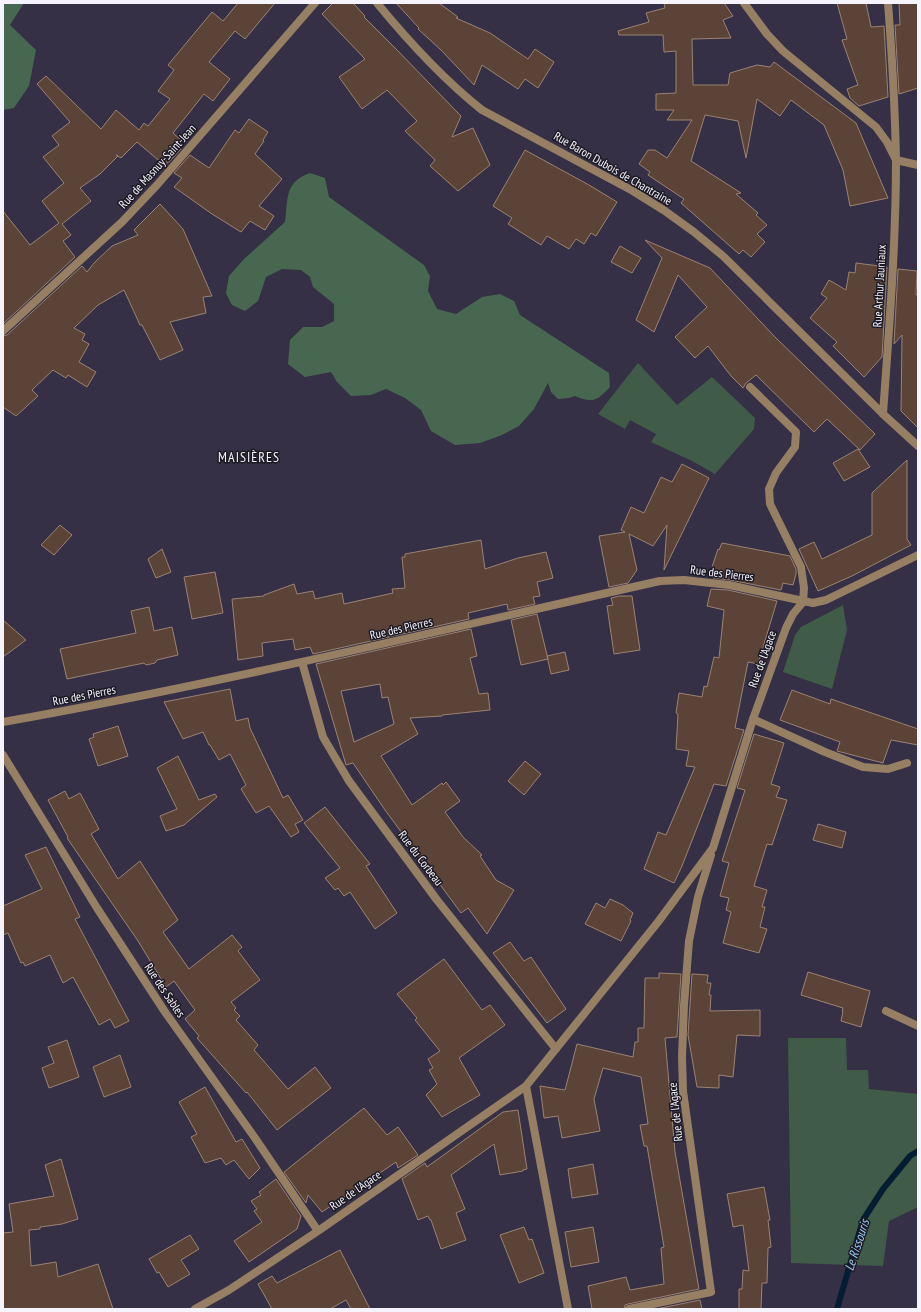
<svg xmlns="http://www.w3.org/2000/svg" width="921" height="1312" font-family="'PT Sans Narrow',sans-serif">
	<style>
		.green { fill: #405b48 }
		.forest { fill: #476751 }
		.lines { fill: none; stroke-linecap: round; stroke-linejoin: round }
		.stream { stroke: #051d32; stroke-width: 6 }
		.building { fill: #5b4437; stroke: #9b8273; fill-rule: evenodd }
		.service { stroke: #977f63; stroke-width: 8 }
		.minor { stroke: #977f63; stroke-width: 8 }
		.labels { text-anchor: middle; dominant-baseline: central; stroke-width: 3; stroke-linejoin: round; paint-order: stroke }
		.street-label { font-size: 12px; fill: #f5f3fe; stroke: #1c1a23 }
		.water-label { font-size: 13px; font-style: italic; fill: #9bc9f7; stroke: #1c1a23 }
		.quarter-label { font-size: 14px; letter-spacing: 1px; fill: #f5f3fe; stroke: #1c1a23 }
	</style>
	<rect width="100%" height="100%" fill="#353045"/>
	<path class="green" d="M638,363l39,42 35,-28 43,41 -1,11 -39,45 -23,-13 -41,-19 5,-8 -26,-14 -5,9 -27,-15z
		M843,605l4,25 -15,59 -49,-17 12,-37 6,-8z
		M788,1038h58l1,32h21l1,19 49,5v113l-29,14 -6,45 -92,-3z"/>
	<path class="forest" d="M3,3h21l-14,22 26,25 -7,36 -15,22 -11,2z
		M310,173l15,5 4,19 95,68 6,11 -2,15 9,18 19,5 26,-17 18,-3 14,7 6,14 89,58 1,14c-12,13 -17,17 -35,9l-6,2 -11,1 -7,-7 -3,-9 -14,26 -15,17 -17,9 -22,8 -25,2 -24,-14 -10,-21 -16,-12 -19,-9 -15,6 -20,1 -14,-14 -6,-10 -26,5 -17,-13 2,-24 13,-13h19l12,-6v-17l-21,-17 -3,-10 -9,-7 -19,-1 -16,8 -8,24 -13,10 -13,-6 -6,-12 3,-17 15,-17 41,-37c3,-22 -1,-40 25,-49z"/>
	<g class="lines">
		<path class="stream" d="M837,1309l26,-89 20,-31 27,-33 8,-5"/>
	</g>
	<path class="building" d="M238,3h37l-30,36 -10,-8 -26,31 21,17 -17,22 -9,-7 -31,39 8,7 -4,6 4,3 -11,12 -6,4 -27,-23 -16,16 -5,-3 2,1 -18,18 -20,14 11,13 -29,23 9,11 -8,6 12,16 -72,67v-113l27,34 29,-22 -17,-22 22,-18 -21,-26 16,-12 -7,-9 18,-14 -33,-38 9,-8 55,53 15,-19 23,20 5,-7 4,3 22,-27 -12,-8 16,-21 -6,-5 44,-53 11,9z
		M333,3h20l12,13 -1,1 32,32 65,67 -9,21 21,-9 17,37 -32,26 -28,-25 5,-6 -30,-29 12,-10 -30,-31 -25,19 -23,-32 26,-18 -43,-45z
		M396,3h43l19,14 -2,1 34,15 38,26 7,-10 19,13 -16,26 -13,-9 -7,10 -36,-24 -8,20 -33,-35 -23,-21 1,-1z
		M664,3h60l9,13 -10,4 8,18 -39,1 1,46h35l2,-12 27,-8 13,2 4,-5 82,61 32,75 -38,8 -7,-36 -19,-45 -33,-25 -11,16 -23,-17 -11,59 -8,-37 -33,-6 -14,46 50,32 -5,1 22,19 -2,2 11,10 -10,9 8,8 -14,15 -8,-7 -4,4 -58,-51 3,-4 -36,-24 2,-3 -11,-8 9,-14h7l12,8 25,-38h-25l7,-10h-18v-16l20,-1v-42l-12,1 -1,-17h-44l-1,-4 31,-9 -3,-9 19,-5z
		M837,3h29l5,24 13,-1 4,71 -29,9 -9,-8 -3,-9 11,-4 -16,-45 5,-1z
		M899,3h19v85l-19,6 -4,-69h5z
		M249,119l19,13 -5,8 1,1 -9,13 27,25 -23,27 15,10 -9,14 -15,-9 -9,11 -29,-18 -38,-27 8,-9 -8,-5 16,-18 19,13 26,-38 4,3z
		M525,150l64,35 28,17 -21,34 -5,-3 -7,11 -8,-5 -7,10 -22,-13 -6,9 -33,-21 4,-6 -19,-12z
		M160,204l23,25 29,67 -9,1 3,16 -36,9 13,28 -23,10 -18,-35h-2l-16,-35 -26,15 -24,23 11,6 -3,6 7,4 -10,18 17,10 -9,15 -19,-12 -2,3 -13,-8 -21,20 6,6 -22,20 -13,-9v-71l4,-1 75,-69 5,6 7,-9 18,-17 26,-11 -4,-5z
		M645,240l65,28 65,69 100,97 -15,16 -33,-31 -13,13 -58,-57 -10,8 -3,5 -12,-12 -23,-30 -13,12 -20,-21 32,-30 -29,-32 -24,57 -18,-12 26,-62z
		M620,246l21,12 -9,15 -21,-11z
		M856,263l31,4 -5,90 -18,20 -31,-31 4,-4 -27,-24 17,-20 -6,-4 8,-14 17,10 3,-18 6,1z
		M898,269l19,2 -1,24h2v133l-17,-17 1,-76 -8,9z
		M858,449l12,18 -26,14 -11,-18z
		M907,460v79l4,6 -59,31 -34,15 -19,-42 15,-7 8,17 50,-24v-42z
		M682,464l27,14 -45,92 3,-45 -14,21 -24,-12 8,36 -9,13 -19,4 -10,-51 26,-4 -4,-2 10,-23 13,6 17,-36 11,5z
		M60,525l12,10 -18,20 -13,-10z
		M481,540l4,29 33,-11 28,-6 7,26 -16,4 3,14 -7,1 2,7 -27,6 -1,-6 -39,9 1,6 -156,35 -3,-7 -15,3 -2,-11 -31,4 1,13 -25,4 -6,-61 32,-3v-1l30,-11 3,10 16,-3 2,8 27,-6 2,11 49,-11 -1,-4 13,-1 -3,-31h3v-3z
		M722,543l68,13 6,13v5l-3,11 -10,-2 -2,7 -51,-10 -17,-2 1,-10 -2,-1 6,-18 1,1z
		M162,549l9,23 -15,6 -8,-19z
		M215,572l8,41 -31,6 -8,-42z
		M711,589l17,1 49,11 -19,63 -10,-2 -13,66 9,2 -18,56 -12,-2 -32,82 -8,17 -30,-14 14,-37 8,3 29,-68 -9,-1 3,-15 -13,-2 2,-35 -2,-1 3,-20 23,4 2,-11 3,1 7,-30 5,1 5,-48 -17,-4z
		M619,596h13l8,54 -26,4 -7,-48 6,-1 -2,-7z
		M149,607l5,24 18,-4 6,28 -21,5 -2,3 -9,2 -2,-2 -77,16 -7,-30 76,-16 -5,-22z
		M537,614l11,45 -27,6 -10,-45z
		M3,620l23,20 -23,17z
		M471,629l6,27 -7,2 9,36 9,-1 2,17 -48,5v1l-32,2 8,16 -37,22 31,49 30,-22 1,2 3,-3 14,19 -15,11 18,25 19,18 -2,1 16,24 18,10 -27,44 -19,-26 -7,5 -76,-103 -32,-47 -7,2 -30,-101zM380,684l2,14 6,-1 6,27 -40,18 -13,-51z
		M565,652l4,18 -18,4 -4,-18z
		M230,689l6,32 12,-3 2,10 33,70 5,-3 15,25 -8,4 4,8 -8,5 -22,-31 -13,7 -15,-24 5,-4 -16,-31 -11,6 -9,-15h-1l-6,-13 -20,7 -19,-37z
		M792,690l38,14 1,-5 87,30v16l-27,-5 -8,23 -46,-12 3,-9 -60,-22z
		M118,726l10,30 -30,10 -9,-27 5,-2 -1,-3z
		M754,734l30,9 -13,41 9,3 -4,10 11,3 -15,45 -5,-1 -13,42 13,4 -5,17h3l-5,20 7,2 -8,24 -36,-10 8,-31 -5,-2 3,-12 -9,-2 9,-33 -7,-2 23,-71 -8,-2z
		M178,756l21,44 16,-6 2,3 -33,28 -18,6 -6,-15 17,-7 -20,-41z
		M525,761l16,13 -17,21 -16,-14z
		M65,791l4,8 11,-6 19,36 -8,5 27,45 22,-18 38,59 -15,12 26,37 43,-34 10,12 -4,4 22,29 -29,22 5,6 -2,2 6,6 -4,4 22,25 -4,5 34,39 27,-22 16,21 -54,42 -30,-38 -1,1 -49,-55 2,-2 -14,-17 10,-9 -21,-29 -8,6 -28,-46 -71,-103 1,-1 -20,-37z
		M325,807l45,57 -4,2 31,47 -22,16 -25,-37 -6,4 -6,-8 -3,2 -10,-12 15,-10 -36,-45z
		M818,824l28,8 -4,16 -29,-8z
		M46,847l34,70 -5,2 54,102 -14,7 -5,-9 -11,6 -26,-48 -10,6 -13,-28 -25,11 -2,-4 -2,1 -13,-30 -5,2v-29l39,-17 -17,-34z
		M610,899l13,6 10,8 -3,7 1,1 -10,20 -36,-17 11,-21 9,5z
		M510,942l14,19 7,-4 35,52 -19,14 -54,-70z
		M444,959l38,51 8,-5 15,20 -46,33 21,37 -38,22 -16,-22 11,-11 -8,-14 4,-2 -5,-9 12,-8 -25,-31 2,-2 -20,-24z
		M808,972l62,19 -9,36 -20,-6 2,-10h-1l1,-3 -42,-13z
		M659,973l22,1 -4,63 -12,1 10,114 24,137 -71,15 -3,1 -1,4h-32l-4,-23 38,-9 4,13 34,-6 -3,-36 3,-1 -17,-101h-3l-4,-21 8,-1 -7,-47 -38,-9 -9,31 6,32 -38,7 -4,-22 -14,2 -4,-32 25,4 12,-46 56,13 2,-15h3v-14h6l1,-50h14z
		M692,974l16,1 -1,8h4l-2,12h2l-1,16 50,-1v26l-23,-1 -4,42 -14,-2v13l-22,-1 -9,-52z
		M67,1040l12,37 -30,11 -7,-20 12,-5 -6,-16z
		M120,1055l11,32 -27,10 -11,-30z
		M205,1087l31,55 6,-3 18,29 -11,11 -15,-19 -8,5 -5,-7 -16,5 -14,-26 6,-3 -18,-32z
		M364,1108l23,27 11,-8 20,28 -20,13 -2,-6 -74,50 -14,-17 -2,8 -22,-31z
		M518,1110l9,59 -4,1v1l-23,4 -6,-31 -43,31 14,34 -9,4 10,27 -25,9 -10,-29h-1l-2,-4 -10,4 -16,-41 23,-16 2,4 76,-55z
		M61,1159l17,60 -16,5 -22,3v2l-11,1 2,36 25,-4 2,15 40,-13 15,45h-110v-76l10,-1 -4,-28 45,-8 -9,-31z
		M593,1164l5,30 -26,4 -4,-29z
		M276,1179l25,37 -4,13 -48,33 -15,-21 28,-19 -8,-11 3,-2 -6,-8 10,-6 -2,-3z
		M764,1187l6,33h-2l3,27 -3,1 -1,35h-5l-1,26h-22v-20h3l1,-19 6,1 -6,-46 -10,2 -6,-33z
		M524,1227l5,13 3,-1 12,34 -25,10 -19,-48z
		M593,1227l6,35 -28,5 -6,-35z
		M190,1235l9,14 -18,11 9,14 -22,13 -9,-15 -2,1 -8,-14z
		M340,1250l30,59h-19l-5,-9 -16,9h-58l-14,-25 14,-8 5,7z
		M700,1300l2,9h-46z"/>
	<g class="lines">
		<path class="service" d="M750,387l46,45 -1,15 -19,26 -7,16 1,15 31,63 3,21 -1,14
			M753,719l72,33 38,15 25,2 19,-6
			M886,1011l32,15"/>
		<path class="minor" d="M377,3c32,39 66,76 105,107l151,81 32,20 29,21 29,24 160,158 35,32
			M744,3l23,31 16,17 93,76 11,15 9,18 22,5
			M3,331l119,-109 35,-37 158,-182
			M883,414c6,-85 13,-169 13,-254 -1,-52 -4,-105 -8,-157
			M302,662l21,75 26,44 88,119 119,149
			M3,722c220,-39 438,-92 657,-141l24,-1 45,5 84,18 13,-3 92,-45
			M3,755l94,153 68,104 90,126 63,93
			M526,1086l42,223
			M195,1309l34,-19 89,-59 208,-145 132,-164 55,-74 40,-129 33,-91 7,-14 10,-12
			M629,1309l82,-17 -28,-201 -1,-34 2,-52 5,-64 9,-44 13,-42"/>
	</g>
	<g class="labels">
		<g class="street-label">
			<text transform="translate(157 166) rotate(-48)">Rue de Masnuy-Saint-Jean</text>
			<text transform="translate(613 168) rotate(30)">Rue Baron Dubois de Chantraine</text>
			<text transform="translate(879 286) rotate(-87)">Rue Arthur Jauniaux</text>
			<text transform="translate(722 573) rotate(7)">Rue des Pierres</text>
			<text transform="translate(401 628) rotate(-13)">Rue des Pierres</text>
			<text transform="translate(762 659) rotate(-70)">Rue de l'Agace</text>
			<text transform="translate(84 695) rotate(-11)">Rue des Pierres</text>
			<text transform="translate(421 858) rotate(53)">Rue du Corbeau</text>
			<text transform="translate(165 990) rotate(56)">Rue des Sables</text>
			<text transform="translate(675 1112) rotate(-96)">Rue de l'Agace</text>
			<text transform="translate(355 1190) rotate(-35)">Rue de l'Agace</text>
		</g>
		<g class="water-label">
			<text transform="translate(857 1245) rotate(-72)">Le Rissouris</text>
		</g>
		<g class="quarter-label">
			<text x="249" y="457">MAISIÈRES</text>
		</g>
	</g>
	<rect width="921" height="1312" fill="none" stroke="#f5f3fe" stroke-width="8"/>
</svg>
